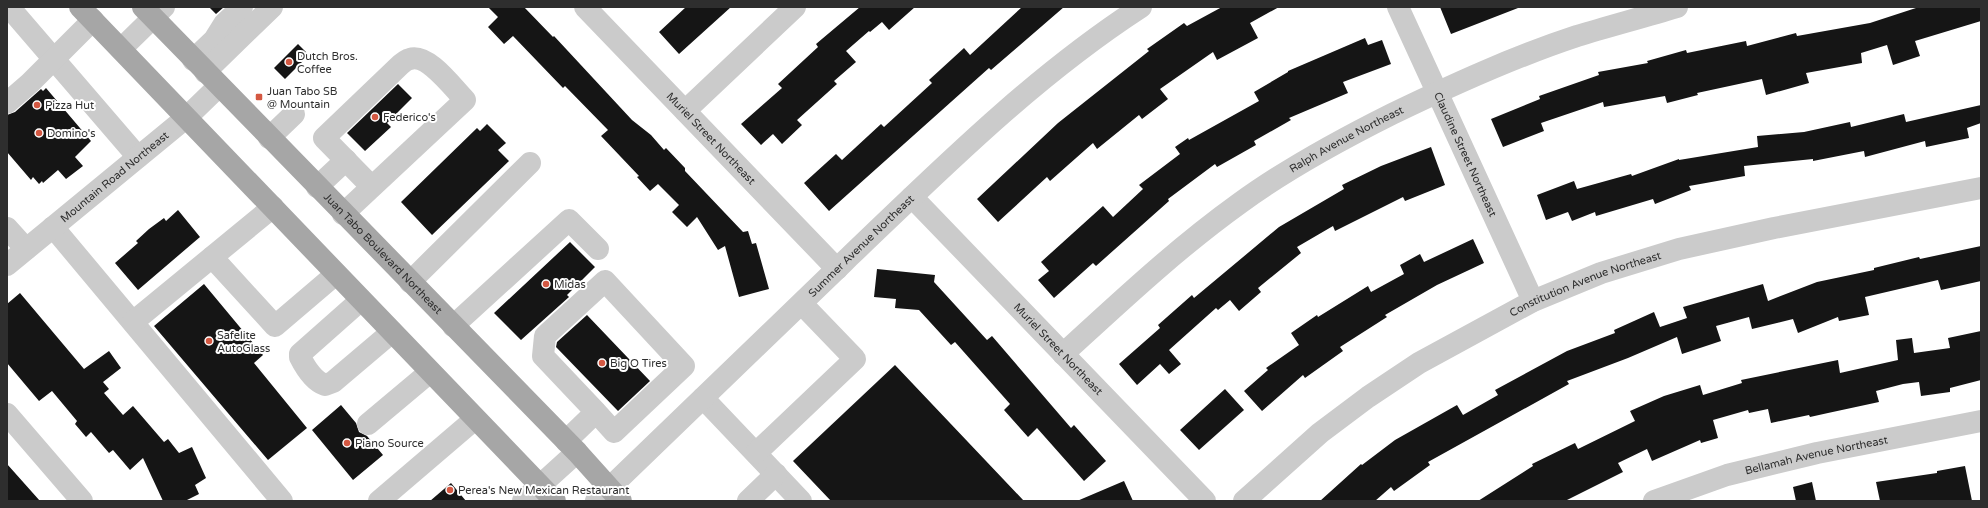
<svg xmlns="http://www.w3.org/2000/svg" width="1988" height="508" font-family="'Varela Round',sans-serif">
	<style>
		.building { fill: #151515 }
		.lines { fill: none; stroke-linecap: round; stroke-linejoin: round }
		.minor { stroke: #cbcbcb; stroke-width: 22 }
		.major { stroke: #a6a6a6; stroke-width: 22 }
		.poi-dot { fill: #d45842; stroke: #fff; stroke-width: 1.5 }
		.labels { text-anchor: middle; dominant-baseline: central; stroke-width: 4; stroke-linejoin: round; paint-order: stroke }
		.poi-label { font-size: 11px; fill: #2e2e2e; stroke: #fff; text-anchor: start }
		.street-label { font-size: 11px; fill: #2e2e2e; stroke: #fff }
	</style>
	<rect width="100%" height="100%" fill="#fff"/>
	<path class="building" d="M209,7h15l-8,7z
		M488,7h36l29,30 1,-1 78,84 19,15 13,15 2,-2 19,20v3l58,61 5,-1 4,13 4,-1 13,46 -30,8 -14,-51 -7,4 -21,-33 -10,10 -15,-15 7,-7 -21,-21 -8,7 -13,-14 2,-1 -38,-40 7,-6 -43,-44 -2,2 -50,-52 -9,8 -16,-17 10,-10z
		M686,7h45l-52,47 -20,-22z
		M860,7h55l-26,23 -7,-8 -12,10 -1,-1 -23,20 10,11 -22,19 3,3 -40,36 5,5 -20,19 -9,-10 -12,11 -20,-21 41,-36 -4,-4 40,-37 -2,-3z
		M1022,7h42l-73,63 -2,-2 -160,143 -25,-28 32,-29 6,6 39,-36 3,3 48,-44 -3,-3 35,-32 6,7z
		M1222,7h57l-29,16 8,15 -41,22 -4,-8 -53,37 8,10 -26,20 -3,-4 -42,34 -4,-6 -43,38 -3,-4 -49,45 -21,-23 81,-76 91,-72 -2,-2 37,-26 3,3z
		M1440,7h78v1l-67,26z
		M1919,7h62v14l-66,20 5,15 -27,9 -6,-20 -26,8 1,10 -56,10 3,10 -43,12 -4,-16 -65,14 1,2 -31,8 -2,-7 -61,11 -1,-5 -62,21 3,8 -41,16 -12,-28 49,-20 -1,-3 60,-21 -1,-3 50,-9 -1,-2 39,-11 1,3 59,-12 1,5 49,-13 1,3 73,-13z
		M1365,38l3,7 14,-5 9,24 -48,18 5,11 -59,25 2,2 -37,21 2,4 -39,22 -2,-3 -47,35 1,2 -73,65 -3,-3 -39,35 -16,-18 11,-9 -8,-9 62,-56 10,11 30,-28 -4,-4 41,-31 -5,-7 13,-9 1,2 70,-39 -5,-9 34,-20v-1z
		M298,44l11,11 -24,24 -11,-11z
		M398,84l14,14 -25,25 4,4 -26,24 -18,-18z
		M46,88l45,53 -16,16 8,9 -17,13 -8,-9 -15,13 -1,-2 -3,3 -6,-7 -2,3 -24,-28v-37l8,-3 26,-23 2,2z
		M1981,105v18l-14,5 2,10 -43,9 -1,-6 -60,16 -1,-6 -51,10v-2l-69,7 1,10 -56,10 2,4 -36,14 -2,-5 -57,17 -1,-4 -23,9 -4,-9 -22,8 -9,-25 37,-14 3,8 54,-15 1,2 47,-17v1l79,-13 -1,-11 47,-4 46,-10 1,5 53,-13 2,8z
		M487,124l19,19 -8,7 11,11 -77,74 -31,-33 76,-74 3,3z
		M1431,147l14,38 -40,16 -2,-4 -68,34 -2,-5 -36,21 4,6 -43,35 3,4 -22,19 -9,-11 -12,10 -2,-2 -47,42 12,14 -12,10 -9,-10 -23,21 -18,-21 41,-36 -2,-3 34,-30 2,3 85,-71 65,-38 -2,-4 39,-19z
		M178,210l22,27 -62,53 -23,-27 23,-20 -2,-2 13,-12 15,-11 2,3z
		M1473,239l11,24 -47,22 -52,30 2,2 -47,30 3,4 -38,27 -2,-3 -41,36 -18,-20 24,-21 -2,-2 33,-23 -8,-12 26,-18 1,2 50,-31 3,6 33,-18 -4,-9 20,-11 4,8z
		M570,242l25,25 -28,28 2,2 -48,43 -27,-27z
		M1981,246v35l-40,9 -3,-10 -73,17 4,18 -30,6 -1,-4 -40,16 -5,-14 -41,10 -3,-12 -33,9 5,15 -39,13 -5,-17 -49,21 -61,23 2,3 -141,78 2,3 -36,26 -3,-4 -16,14h-55l41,-37 1,1 33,-25 62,-35 6,10 35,-20 -3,-5 72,-39 48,-18 -1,-3 40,-18 6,15 27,-9 -4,-11 80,-23 5,17 49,-19 57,-12v-2l45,-11 1,2z
		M877,269l58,6 -1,7 53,58 5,-4 79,92 3,-3 32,36 -22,20 -47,-53 -9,9 -24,-27 6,-6 -55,-62 -4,3 -32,-35 -24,-2 1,-9 -22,-2z
		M204,284l59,71 -9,8 53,65 -39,32 -114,-134z
		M20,293l64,76 25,-18 12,17 -18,14 6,7 -5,4 19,22 10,-9 31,36 4,-3 11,14 13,-6 14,31 -11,7 4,9 -14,7h-22l-20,-43 -13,12 -17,-20 -4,3 -18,-21 -5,5 -11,-13 2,-3 -25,-30 -13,10 -32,-38v-59z
		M587,315l63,66 -32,30 -62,-64 1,-5z
		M1981,331v49l-31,8v4l-29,4 -2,-14 -16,2 -27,7 3,11 -51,11 -18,4 -1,-2 -38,8 -3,-14 -19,4 -1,-3 -35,10 5,18 -17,5 -1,-3 -48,21 -5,-12 -29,14 5,9 -58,29h-87l55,-35 -1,-2 43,-21 3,6 57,-28 -5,-10 34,-15 36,-11 3,10 39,-12 -1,-3 97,-20 2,13 58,-13 -2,-20 16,-2 2,15 36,-5 -2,-10z
		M895,365l129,136h-193l-38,-40z
		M1225,389l19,21 -45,40 -19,-20z
		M341,405l15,18 3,9 8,4 16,19 -30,25 -41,-50z
		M7,464l33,37h-33z
		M1965,466l7,35h-92l-4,-19 61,-9v-2z
		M1124,481l9,20h-56z
		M1812,482l4,19h-20l-3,-14z
		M451,483l15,18h-36z"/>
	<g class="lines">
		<g class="minor">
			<path d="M9,7l129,150"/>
			<path id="s1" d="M585,7l252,262"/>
			<path id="s2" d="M1398,7l135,294"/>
			<path d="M121,49l43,-42"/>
			<path d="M193,60l21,-20 10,-16 18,-17"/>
			<path d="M205,72l67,-65"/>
			<path d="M7,103l23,-20 63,-63"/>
			<path d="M685,111l110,-104"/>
			<path d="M269,138l25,-24"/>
			<path d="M317,187l29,-27"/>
			<path id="s3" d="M912,197l293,304"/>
			<path d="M343,214l122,-114c-12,-12 -37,-47 -55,-41 -5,1 -10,6 -13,9l-73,70 48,49"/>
			<path d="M53,227l229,274"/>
			<path d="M7,228l19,21"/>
			<path d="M212,257l63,69 61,-52"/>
			<path id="s4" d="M7,265l180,-148 32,-31"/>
			<path d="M410,282l120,-119"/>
			<path d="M361,300l-61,54v3c5,10 14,24 25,28l8,-3 59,-50"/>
			<path d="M133,322l140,-115"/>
			<path d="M453,326l116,-106 29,29"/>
			<path id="s5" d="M1063,354c58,-53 113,-105 177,-151 48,-35 100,-63 152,-89 60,-29 121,-57 185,-78 33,-10 67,-19 100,-29"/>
			<path d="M703,398l98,103"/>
			<path d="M7,414l75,87"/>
			<path d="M368,424l62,-52"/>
			<path d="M566,441l30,-29 18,20 70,-66 -79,-85 -60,55 -2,20 53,56"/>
			<path d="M756,453l99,-94 -53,-55"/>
			<path d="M379,501l96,-82"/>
			<path d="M523,501l54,-49"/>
			<path id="s6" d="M596,501c84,-81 169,-162 253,-244 92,-88 184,-180 292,-250"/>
			<path d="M748,501l28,-27"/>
			<path id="s7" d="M1244,501l76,-68 48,-36 51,-34 114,-62 68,-28 78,-24 95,-21 207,-40"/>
			<path id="s8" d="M1654,501l73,-26 90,-22 164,-32"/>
		</g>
		<g class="major">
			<path d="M80,7l475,494"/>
			<path id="s9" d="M143,7l434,445 44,49"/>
		</g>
	</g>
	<g class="poi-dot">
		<circle cx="289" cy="62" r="4"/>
		<rect x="255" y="93" width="8" height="8" rx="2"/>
		<circle cx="37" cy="105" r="4"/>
		<circle cx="375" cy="117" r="4"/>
		<circle cx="39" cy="133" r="4"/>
		<circle cx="546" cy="284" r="4"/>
		<circle cx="209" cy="341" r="4"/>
		<circle cx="602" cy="363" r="4"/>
		<circle cx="347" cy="443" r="4"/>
		<circle cx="450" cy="490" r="4"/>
	</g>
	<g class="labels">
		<g class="poi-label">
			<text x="297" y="56">Dutch Bros.<tspan x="297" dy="13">Coffee</tspan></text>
			<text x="267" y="91">Juan Tabo SB<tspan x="267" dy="13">@ Mountain</tspan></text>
			<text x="45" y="105">Pizza Hut</text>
			<text x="383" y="117">Federico's</text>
			<text x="47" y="133">Domino's</text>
			<text x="554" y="284">Midas</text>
			<text x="217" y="335">Safelite<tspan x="217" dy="13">AutoGlass</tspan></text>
			<text x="610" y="363">Big O Tires</text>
			<text x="355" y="443">Piano Source</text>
			<text x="458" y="490">Perea's New Mexican Restaurant</text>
		</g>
		<g class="street-label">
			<text stroke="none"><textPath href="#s1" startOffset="182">Muriel Street Northeast</textPath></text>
			<text stroke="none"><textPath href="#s5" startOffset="357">Ralph Avenue Northeast</textPath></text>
			<text stroke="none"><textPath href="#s2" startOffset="162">Claudine Street Northeast</textPath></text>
			<text stroke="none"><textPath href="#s4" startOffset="139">Mountain Road Northeast</textPath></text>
			<text stroke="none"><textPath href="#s6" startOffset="368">Summer Avenue Northeast</textPath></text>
			<text stroke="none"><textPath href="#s9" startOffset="344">Juan Tabo Boulevard Northeast</textPath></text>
			<text stroke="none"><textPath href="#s7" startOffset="408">Constitution Avenue Northeast</textPath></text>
			<text stroke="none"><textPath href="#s3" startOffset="211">Muriel Street Northeast</textPath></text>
			<text stroke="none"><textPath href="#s8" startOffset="169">Bellamah Avenue Northeast</textPath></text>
		</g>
	</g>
	<rect width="1988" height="508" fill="none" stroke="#2e2e2e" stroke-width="16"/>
</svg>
